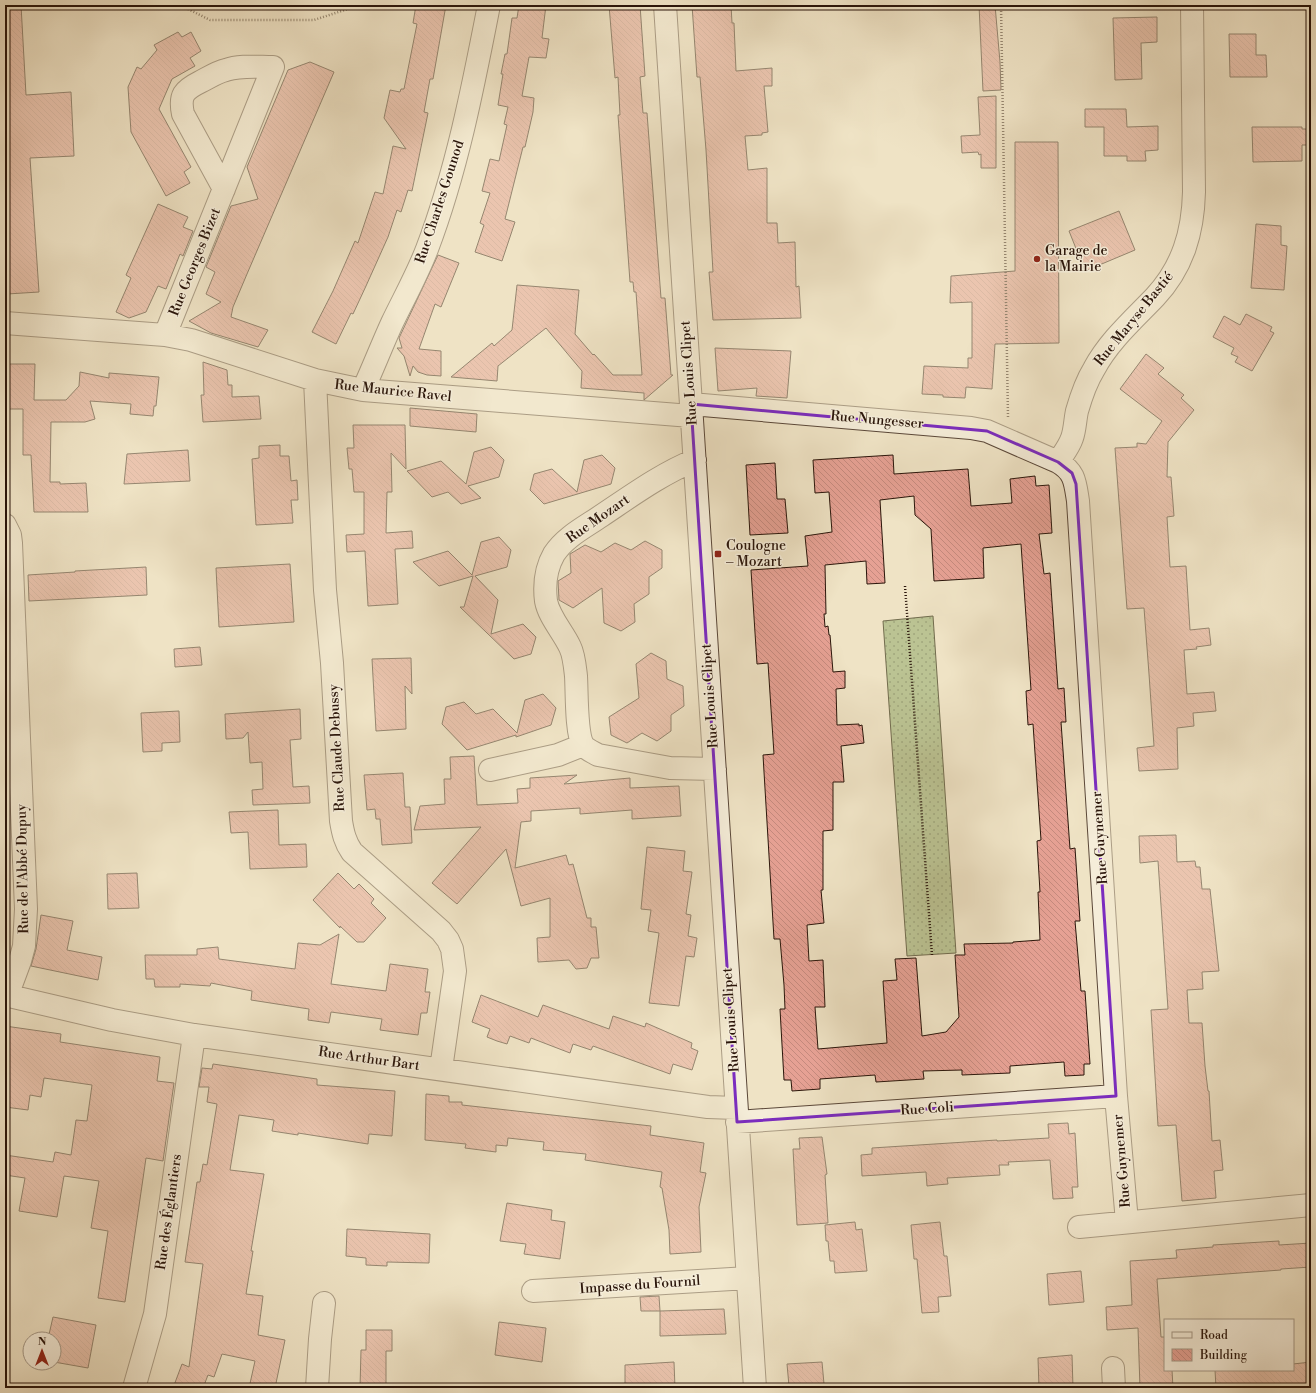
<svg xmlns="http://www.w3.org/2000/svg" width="1316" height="1393" font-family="'Libre Bodoni',serif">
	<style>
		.grass { fill: url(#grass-dots); stroke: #726c4e }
		.building { fill: url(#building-back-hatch); stroke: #2a150a; fill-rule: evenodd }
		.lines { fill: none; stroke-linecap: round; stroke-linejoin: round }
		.minor-casing { stroke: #5b4839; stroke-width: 24 }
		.path { stroke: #2a150a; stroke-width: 2.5; stroke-dasharray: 1 2; stroke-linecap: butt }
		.minor { stroke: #f5edd9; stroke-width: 22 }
		.marked { fill: none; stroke: #7b2cbf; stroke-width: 3; stroke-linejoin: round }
		.poi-dot { fill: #8f2418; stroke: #f5edd9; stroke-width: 1.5 }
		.labels { text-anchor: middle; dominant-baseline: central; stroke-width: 3; stroke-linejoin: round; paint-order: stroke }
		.street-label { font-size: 14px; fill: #2a150a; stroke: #f5edd9 }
		.poi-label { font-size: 14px; fill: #2a150a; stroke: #f5edd9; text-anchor: start }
	</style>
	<defs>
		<pattern id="grass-dots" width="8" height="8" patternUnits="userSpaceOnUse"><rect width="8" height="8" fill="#bbc393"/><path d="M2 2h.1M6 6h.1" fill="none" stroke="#a1a77d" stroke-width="1.8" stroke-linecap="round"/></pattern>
		<pattern id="building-back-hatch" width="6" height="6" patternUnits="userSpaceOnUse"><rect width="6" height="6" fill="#e6a194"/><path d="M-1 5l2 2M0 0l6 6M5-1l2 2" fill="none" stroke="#c58a7e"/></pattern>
	</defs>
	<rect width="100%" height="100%" fill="#efe3c5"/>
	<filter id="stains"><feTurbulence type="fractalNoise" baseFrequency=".005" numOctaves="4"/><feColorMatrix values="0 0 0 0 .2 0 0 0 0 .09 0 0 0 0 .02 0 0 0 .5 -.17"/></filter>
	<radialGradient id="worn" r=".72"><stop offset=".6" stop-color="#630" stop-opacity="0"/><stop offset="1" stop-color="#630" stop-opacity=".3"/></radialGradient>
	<path class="grass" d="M933,616l23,337 -49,3 -24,-335z"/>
	<path class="building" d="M5,5h16l5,90 45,-3 3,64 -44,2 9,134 -32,2 -2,-46z
		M416,5h30l-13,74h-3l-6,33 4,1 -16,78 -4,-1 -7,22 -4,-2 -9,27 -22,49 -13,28 -2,-1 -15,31 -24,-12 21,-41 22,-50 3,2 17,-51 8,2 10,-48 13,3 -22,-31 6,-28 10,2 1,-3h3l13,-65 -4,-1z
		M519,5h27l-4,33 7,1 -3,19 -17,-1 -7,39 12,2 -1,14 -8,35h-2l-18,72 10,3 -13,39 -27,-9 9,-27 -4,-2 10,-30 -8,-2 8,-32 9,2 8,-36 -3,-1 4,-17 -10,-2 5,-31h-2l4,-20h2l5,-36h5z
		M609,5h31l5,71 -5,1 3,36h4l14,185h4l6,77h2l-29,25v-7l-63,-5 1,-17 -36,-43 -48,38 -1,15 -46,-4 41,-34 2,3 18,-16 5,-45 62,5 -4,44 18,21 1,-1 19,21h29l-6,-83h-2l-1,-10h-3l-12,-167h2l-2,-38 -3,1z
		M692,5h39l1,18h2l2,48 36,-3v18h-8l4,46 -6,1v2l-17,1 3,34 19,-2v55h10l1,20 17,-1 1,45 3,-1 2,32 -88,2 -4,-48h4l-7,-122 -6,-73h-3z
		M979,5h16l5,57 1,28 -18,1z
		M1157,17v25l-16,1 1,36 -27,1 -2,-62z
		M178,32l4,5 9,-5 10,19 -11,7 5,8 -23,13 -13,30 32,58 -7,5 6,11 -24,13 -35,-64 -3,-45 9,-20 4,2 16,-19 -3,-5z
		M1229,34h27v21h10l1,22h-37z
		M310,62l24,10 -87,202 -14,33 -2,10 37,13 -10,17 -47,-14 -22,-12 32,-19 -15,-8 9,-22 -9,-5 25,-61 27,-7 -11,-32 41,-97z
		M996,96v72h-15v-14l-2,1 -1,-3 -16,1 -1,-17 19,-1 -2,-38z
		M1085,109h41l1,18 31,-1v24l-13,1 1,10h-19v-5h-23v-29h-19z
		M1252,127h50v2h9v16h-9v16l-49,1z
		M1015,142h43l1,201 -64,1 -3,45 -26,-2 -1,11 -22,-1v-2l-21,-1 2,-28 44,2v-10h4v-56l-22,1 1,-27 64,-5z
		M158,204l30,13 -5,10 10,4 -10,25 -3,-2 -14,35 -8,-3 -12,26 -17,6 -13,-6 15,-34 -5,-3z
		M1119,211l16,39 -50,21 -16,-40z
		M1256,224l25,2v19l6,1 -3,44 -33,-2z
		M438,255l21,8 -18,44 -6,-3 -16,45 22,2v25l-14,-1 -9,-3 -5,-6 -3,10 -6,-20 -7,-8h5l-3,-10z
		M1246,314l26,13 -2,4 4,2 -22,38 -17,-9 3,-5 -7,-3 3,-6 -21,-11 11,-21 16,9z
		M715,348l76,3 -4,47 -31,-2 1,-8 -39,3z
		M1146,354l18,14 -6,6 26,21 -3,3 13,12 -26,32 -1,35h4l3,39 -7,1 3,50 16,-1 4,64 19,-2 2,17 -15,2 1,2 -13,1 3,44 27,-2 2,19 -23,2 1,13 -17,2 1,41 -39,2 -2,-23 17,-2 -5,-72 -5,-66 -17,1 -12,-161 22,-1v-4l9,1 16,-23 -42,-32z
		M203,362l24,8 1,15h4v12l27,-1 2,23 -58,3 -2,-27h3z
		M6,364h29l-1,36h32l13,-14 1,-14 29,6v-5l50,4 -3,29h-2l-1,10 -23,-2 1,-10 -41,-3 5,18 -10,3h-34l-1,60h10v2l26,-1 2,29h-54l-3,-57h-8v-46h-18z
		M410,408l67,6 -1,18 -66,-6z
		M353,425h52l1,44 -15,-16 1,39h-5l-1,41 26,-2 1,17 -18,1 3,55 -30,2 -3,-55 -18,1 -1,-17 18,-1v-42h-10l-2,-23h-3l-2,-21h7z
		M280,445v11h9l2,25 6,-1 1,20h-7l2,23 -37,2 -4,-66 7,-1v-12z
		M491,447l13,13 -5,17 -31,9 13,12 -20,6 -13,-12 -16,5 -25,-26 34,-10 25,23 8,-32z
		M188,450l2,31 -66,3 3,-30z
		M602,455l13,13 -4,16 -67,20 -14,-14 4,-16 18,-5 25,23 7,-32z
		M893,455l1,19 74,-5 3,37 41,-3 -2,-24 25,-3 1,10 13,-1 3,48 -13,1 5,40 6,-1 8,116 6,-1 2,34h-5l9,127 5,-1 5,73h-5l6,70h4l5,73h-6v11l-19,1 -1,-14 -54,4v7l-48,2v-5l-39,1 1,8 -48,3 -1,-7 -55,4v10l-28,2 -1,-11h-7l-4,-71h5l-1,-24 -4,-46h-6l-11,-184 11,-1 -3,-45 -3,-46 -11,1 -6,-94 57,-4 -3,-30 27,-4 -3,-40 -14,1 -2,-33zM914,496l1,19 16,14 3,52 50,-3 -1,-30 38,-4 10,146 -5,1 2,34 5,-1 8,116 -4,1 3,51h-2l2,48 -27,2v1l-49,1 1,11h-10l4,62 -13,15 -24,4 -6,-78 -21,1 2,21 -14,1 4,62 -69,6 -3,-42h10l-2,-47 -14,1 -2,-36 17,-2 -3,-33h2v-59l10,-1v-48h11l-3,-36 23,-3 -2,-18 -3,1v-2l-22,1 -1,-36 9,-1v-17l-12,1 -3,-37h-1l-1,-9 -3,1 -1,-13h2l-1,-49 41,-4 1,23 18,-1 -5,-83z
		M775,463l2,36h8l3,34 -38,2 -4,-70z
		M499,537l12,13 -4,17 -32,9 23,24 -7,34 32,-10 13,13 -5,17 -17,5 -54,-52h4l9,-31 -34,10 -26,-24 35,-11 24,24 9,-33z
		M645,541l17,9v18l-13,9v17l-15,10 1,18 -14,9 -17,-8 -2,-35 -29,20 -14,-8 -1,-19 13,-8 -1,-19 15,-9 16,7 14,-9 16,7z
		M290,564l4,58 -75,5 -3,-59z
		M146,567l1,28 -118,6 -1,-26 47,-3v-1z
		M200,647l2,18 -27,2 -1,-18z
		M651,653l15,8 1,18 16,7 1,20 -13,9v16l-14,10 -15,-8 -15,10 -16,-8 -2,-18 30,-19 -3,-34z
		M411,658l1,36 -7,-8 1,43 -30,2 -4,-72z
		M543,694l13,14 -5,17 -35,12v-2l-49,15 -25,-26 4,-17 18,-5 12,12 17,-5 24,24 8,-33z
		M300,709l1,30 -11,1 3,47 16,-1 1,17 -57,2 -1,-15 11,-1 -1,-27 -12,1 -2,-31 -5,6 -17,1 -1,-25z
		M179,711l1,31 -18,1v8l-19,1 -2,-39z
		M474,756l3,49 41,-2 -1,-14 13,-1v-10l47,-3 -13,9 66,-6v10l49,-2 2,30 -49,3v-9l-52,4v-6l-49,3v10l-10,1 -6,46 51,-13 3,10 4,-1 14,54h4v9h5l3,31h-8l-4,10 -11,1 -7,-9 -31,2 -1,-24 13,-1v-39l-29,8 -15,-57 -49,55 -25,-21 49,-56 -67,3 6,-24 25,-2 -1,-25h7l-1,-22z
		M403,773l2,34h5l2,36 -30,2 -2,-26h-4l-1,-10 -8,1 -3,-35z
		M278,810l1,35 27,-1 1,23 -57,2 -2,-37 -17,1 -2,-21z
		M1176,835l1,27 18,-1 1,6h4l2,22h8l9,82 -17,1 1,17 -16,1 2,33h13l3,43 3,25h1l3,50 8,-1 3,30 -9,1 2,27 -34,3 -6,-76 -18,1 -7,-116 17,-1 -10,-148 -18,2 -1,-27z
		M647,847l38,4 -2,20 9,1 -6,42 5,1 -3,21 9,2 -3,19 -8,-1 -7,50 -30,-3 10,-70 -11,-2 3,-21 -10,-1z
		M137,873l2,35 -31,1 -1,-35z
		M338,873l16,16 5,-5 15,15 -3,4 15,15 -22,24h-7l-17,-16v2l-27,-28z
		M41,915l32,6 -6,29 35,7 -4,23 -67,-14 5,-17z
		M339,934l-8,50 55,7 4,-27 38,5 -3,23h5l-3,21h-6l-3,22 -38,-5 2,-11 -51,-7 -2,11 -21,-3 1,-11 -58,-9 1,-9 -41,-8 -1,3 -30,-2v3h-25l-1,-8h-8l-1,-24h52v-6l21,-2 1,12 76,10 3,-26 22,2z
		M481,995l57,22 5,-12 66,24 4,-13 32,11 1,-4 46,20 -1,5 7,3 -6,19 -19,-6 -3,10 -77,-28 -2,4 -18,-6 -3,9 -39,-15 -2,5 -19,-7 -3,8 -10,-3 -10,-4 3,-8 -18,-7z
		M5,1026l56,8 -1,8 100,15 -3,24 17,2 -11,78 -17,-3 -21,144 -27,-4 10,-67 -17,-3 8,-47 -35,-5 -7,41 -38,-6 6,-33 -20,-3v-20l48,7 2,-10 16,3 5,-35 11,1 5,-36 -48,-7 -3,19 -11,-2 -2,15 -23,-3z
		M213,1064l104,15v6l78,6 -3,45 -23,-2 -1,10 -70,-11v2l-26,-4 2,-11 -35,-5 -9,55 34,4 -13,77h2l-7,43 17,2 -5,39 27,5 -10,48h-26l6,-27 -33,-7 -8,23 -6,-2 -5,13h-30l9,-24 7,3 14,-103 -18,-2 12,-80h3l3,-18 4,1 10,-61 -10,-2 2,-15h-10l3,-19 10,1z
		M426,1094l23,2v6h13v3l189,21 -1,9 54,8 -4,29 6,1 -7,34 2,45 -31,2 -1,-24 -7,-42 -2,-1 2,-15 -77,-12 1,-6 -43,-4 1,-8 -36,-4 -1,8 -11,-1v7l-31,-4 1,-4 -41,-4z
		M1068,1123l1,11 6,-1 3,54h-6l1,11 -20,1 -3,-39 -42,2 1,3h-10l1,10 -53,3 1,6 -12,1 -9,1 -1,-14 -64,4 -1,-21 11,-1v-6l125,-8v1l52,-3 -1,-14z
		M822,1137l5,37 -2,1 3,48 -31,2 -4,-76h7l-1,-11z
		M507,1203l45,7 -1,10 14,2 -5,37 -36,-5 2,-10 -26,-3z
		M855,1222l1,8 6,-1 5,42 -32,2 -1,-12h-4l-2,-20h-2l-1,-16z
		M940,1222l4,34h3l4,40 -13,1 1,15 -17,1 -5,-54h-3l-3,-34z
		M347,1229l83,5 -1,29 -42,-1v4l-21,-1v-7l-20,-2z
		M1279,1241v4l32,-2v24l-30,2v1l-124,9 4,58h4v33h7l1,18h-33l-2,-60 -31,2 -1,-23 26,-2 -2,-44 47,-3 -1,-8 37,-3v-2z
		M1081,1271l3,31 -35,3 -2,-31z
		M659,1296l1,15h-19l-1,-14z
		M724,1309l2,25 -66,2v-25z
		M53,1317l43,8 -8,43 -34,-6v-23h-6z
		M499,1322l47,6 -4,34 -47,-7z
		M366,1330h26v21h-6v37h-26l1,-38h5z
		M1072,1355l1,33h-34l-1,-30z
		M674,1362l1,26h-50v-23z
		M822,1362l2,22 -35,2 -2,-22z
		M1311,1362v26h-95l-1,-18h78v-6z"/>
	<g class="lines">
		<g class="minor-casing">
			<path id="minor" d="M665,5l90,1383
				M5,323l160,12 26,5 124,40 48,10 328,26
				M165,335l108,-268c-16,0 -33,-2 -47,3 -9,2 -18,8 -26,12 -16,8 -21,13 -17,32l41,75
				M315,380l10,210 7,73 9,158c2,12 4,21 11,31l89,79 7,9 4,9 3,22 -14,98
				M363,390c10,-22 19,-45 29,-67 12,-25 25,-48 35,-74 30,-79 46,-162 62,-244
				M691,404l280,24 16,3 71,31c17,10 17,20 20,39l38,595 11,126
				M695,460c-34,14 -64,36 -94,56 -16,11 -36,21 -47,38 -8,14 -10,31 -8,47 3,16 17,31 24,46 4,8 5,20 6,29 1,16 0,57 7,69 4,5 10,7 15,10l72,13 45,1
				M1058,462c5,-8 11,-15 14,-24 3,-8 3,-18 5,-27 4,-14 9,-29 17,-42 15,-28 39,-49 61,-72 28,-30 38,-65 39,-105l-2,-187
				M5,525l5,10 1,8 15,366 -2,37 -4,15 -13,35
				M490,770l68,-15 25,-10
				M5,995l107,25 82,15 514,72 28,1
				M737,1122l379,-26
				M1079,1227l232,-22
				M533,1291l215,-13
				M1113,1368l1,20
				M134,1388l21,-74 39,-279
				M317,1388l3,-49 4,-36"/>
		</g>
		<path class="path" d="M180,5l30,15h104l46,-15
			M1001,5l7,412
			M905,586l27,369"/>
		<use href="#minor" class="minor"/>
	</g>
	<path d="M0 0H1316V1393H0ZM691,404l296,27 71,31 14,11 4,11 40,612 -379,26z" fill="#efe3c5" fill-opacity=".55" fill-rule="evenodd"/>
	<path class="marked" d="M691,404l296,27 71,31 14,11 4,11 40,612 -379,26z"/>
	<g class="poi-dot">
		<circle cx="1037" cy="259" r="4"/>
		<rect x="714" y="550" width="8" height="8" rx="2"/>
	</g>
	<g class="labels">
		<g class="street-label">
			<text transform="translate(440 202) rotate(-72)">Rue Charles Gounod</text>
			<text transform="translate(195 262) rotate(-68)">Rue Georges Bizet</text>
			<text transform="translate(1134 319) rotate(-51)">Rue Maryse Bastié</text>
			<text transform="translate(689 373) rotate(-94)">Rue Louis Clipet</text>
			<text transform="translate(393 391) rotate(6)">Rue Maurice Ravel</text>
			<text transform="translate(877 420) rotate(5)">Rue Nungesser</text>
			<text transform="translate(598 519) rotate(-35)">Rue Mozart</text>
			<text transform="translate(710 696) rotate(-94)">Rue Louis Clipet</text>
			<text transform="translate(337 748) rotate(-93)">Rue Claude Debussy</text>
			<text transform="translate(1100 838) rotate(-94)">Rue Guynemer</text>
			<text transform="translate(23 869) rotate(-91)">Rue de l'Abbé Dupuy</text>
			<text transform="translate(731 1020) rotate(-94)">Rue Louis Clipet</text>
			<text transform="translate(369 1059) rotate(8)">Rue Arthur Bart</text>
			<text transform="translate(927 1109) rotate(-4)">Rue Coli</text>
			<text transform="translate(1122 1161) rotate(-95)">Rue Guynemer</text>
			<text transform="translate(169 1212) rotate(-82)">Rue des Églantiers</text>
			<text transform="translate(640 1285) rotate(-4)">Impasse du Fournil</text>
		</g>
		<g class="poi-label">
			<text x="1045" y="251">Garage de<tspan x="1045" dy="16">la Mairie</tspan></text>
			<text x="726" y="546">Coulogne<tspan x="726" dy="16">– Mozart</tspan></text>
		</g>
	</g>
	<rect width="1316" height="1393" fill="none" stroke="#efe3c5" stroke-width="20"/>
	<rect x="6" y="6" width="1304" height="1381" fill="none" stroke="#2a150a" stroke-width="2"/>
	<rect x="10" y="10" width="1296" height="1373" fill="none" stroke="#2a150a"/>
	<rect x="1164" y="1319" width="130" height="52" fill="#f5edd9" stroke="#a49786"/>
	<rect x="1172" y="1332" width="20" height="6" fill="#f5edd9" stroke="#a49786"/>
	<text x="1200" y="1339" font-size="12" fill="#2a150a">Road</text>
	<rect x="1172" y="1349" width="20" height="12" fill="url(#building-back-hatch)" stroke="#a49786"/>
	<text x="1200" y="1359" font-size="12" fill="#2a150a">Building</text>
	<g transform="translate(42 1351)"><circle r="19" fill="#f5edd9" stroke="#a49786"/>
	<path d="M0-3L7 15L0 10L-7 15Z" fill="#8f2418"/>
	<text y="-6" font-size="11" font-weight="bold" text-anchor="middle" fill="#2a150a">N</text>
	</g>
	<rect width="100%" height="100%" filter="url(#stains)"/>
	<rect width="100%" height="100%" fill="url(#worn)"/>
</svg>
